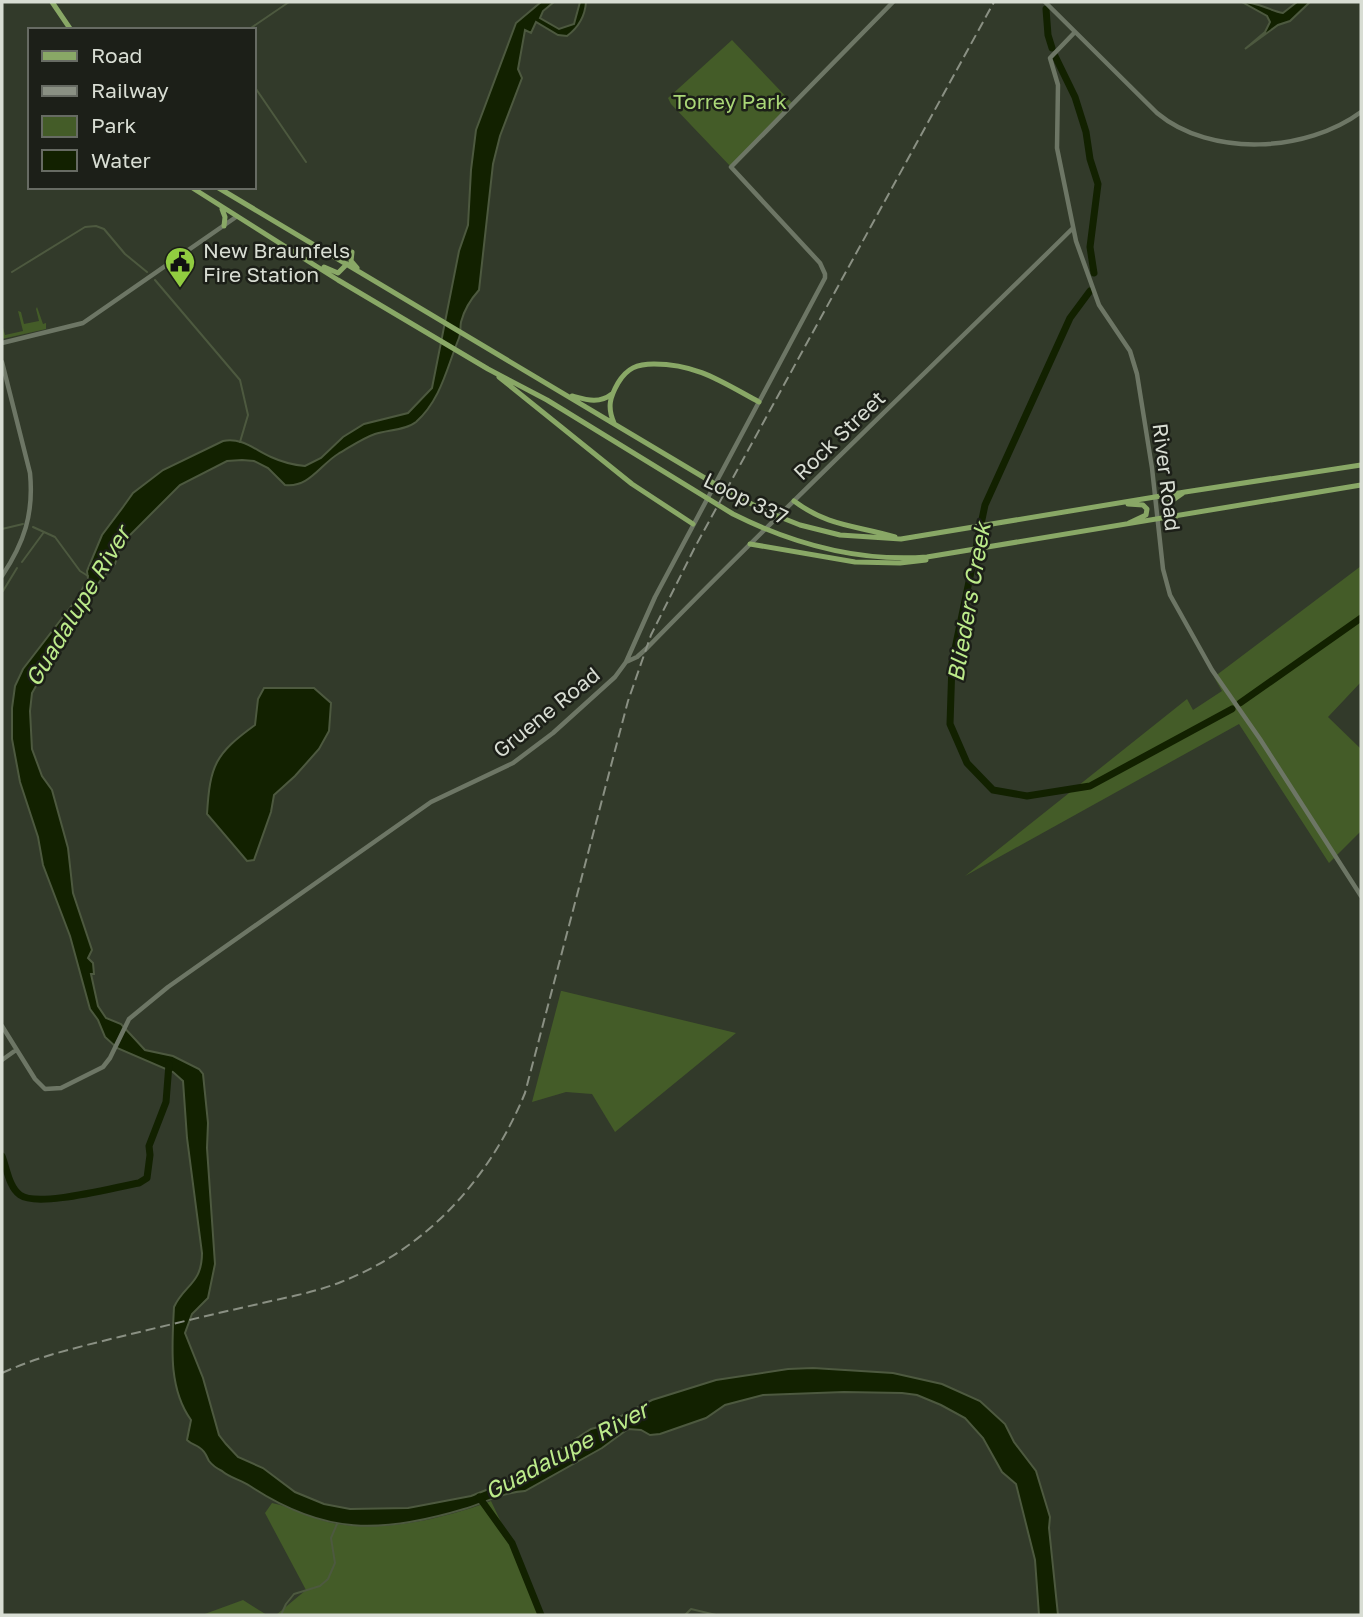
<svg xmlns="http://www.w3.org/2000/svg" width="1363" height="1617" font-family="'Golos Text',sans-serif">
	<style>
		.green { fill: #445c28 }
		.water { fill: #122100; stroke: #4d593f; stroke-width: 2 }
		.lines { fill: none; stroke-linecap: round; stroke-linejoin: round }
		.stream { stroke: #4d593f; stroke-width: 2 }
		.river { stroke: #122100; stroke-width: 7 }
		.tertiary { stroke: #6d7665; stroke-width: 4.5 }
		.primary { stroke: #89a866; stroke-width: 5 }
		.rail { stroke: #8a9083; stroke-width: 2; stroke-dasharray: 10 5; stroke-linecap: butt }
		.labels { text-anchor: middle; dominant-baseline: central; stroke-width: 5; stroke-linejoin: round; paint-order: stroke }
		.park-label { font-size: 21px; fill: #aad777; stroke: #1c1f18 }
		.poi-label { font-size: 21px; fill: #d8ddd3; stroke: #1c1f18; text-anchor: start }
		.street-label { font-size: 21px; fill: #d8ddd3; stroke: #1c1f18 }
		.water-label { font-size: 23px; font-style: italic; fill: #bceb8a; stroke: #1c1f18 }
	</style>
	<rect width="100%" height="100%" fill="#323a2a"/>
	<path class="green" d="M732,40l61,64 -62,63 -60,-63 -3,-6z
		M37,307l6,17 3,-1v6l-44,10v-15l3,11 18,-4 -5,-20 3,1 3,12 15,-3 -3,-12z
		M1361,566v116l-33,35 33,32v82l-32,32 -90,-139 -274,152 222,-177 6,11 29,-19 -8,-14z
		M561,991h1l174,42 -121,99 -23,-38 -26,-2 -34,10z
		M491,1501l18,38 29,76h-262l30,-25 -41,-77 7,-10c20,4 37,14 56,19 50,12 116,-3 163,-21z
		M243,1600l24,15h-65z"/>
	<path class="water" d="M541,2h13l-11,9 -3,7 19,11 15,-5 6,-22h6c-1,15 -7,25 -19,34l-9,-1 -22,-13 -5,11 -6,-3 -7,39 4,9 -22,58 -7,28 -14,126c-8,9 -15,20 -18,32 -1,5 0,11 -2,16 -12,29 -18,62 -43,84 -10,8 -28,8 -41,12 -12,4 -25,13 -37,20 -18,11 -29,34 -53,31l-17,-17 -14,-7 -12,-1 -15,1 -47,24 -59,59 -6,20 -13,14 -27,40 -43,75 -2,18 2,38 10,27 10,14 16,58 5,45 19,57 -4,8 5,5 1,11h-3l7,32 8,12 15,6 24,26 28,6 26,13 4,5 5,49 -1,25 8,116 -7,34 -16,16 -7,19 18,45 16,57 7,9 12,13 25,11 32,24 29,12 26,5 58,-1 63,-12 43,-17 77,-50 11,-3 50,-26 64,-20 72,-11 25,-1 80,5 49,11 38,17 25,23 9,18 22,29 14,46 -1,11 9,87h-19l-4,-55 -19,-76 -14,-12 -19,-34 -18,-20 -24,-13 -24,-10 -15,-2 -58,-1 -81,3 -38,10 -19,13 -46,16 -10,1 -9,-5 -13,-1 -26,19 -77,43c-21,1 -41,12 -61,18 -83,25 -140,26 -214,-23 -9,-6 -20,-8 -28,-15 -4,-2 -10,-6 -13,-10 -3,-5 -3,-9 -9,-13 -5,-4 -8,-3 -13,-8l4,-20c-23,-32 -19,-74 -17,-113 10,-22 28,-23 28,-54l-15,-115 -4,-57 -10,-9 -56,-24 -12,-11 -7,-17 -8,-11 -20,-73 -27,-71 -5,-28 -18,-55 -8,-43v-31l3,-22 8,-17 53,-69 12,-21 -1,-8 15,-36 21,-28 10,-14 30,-23 60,-29c19,-4 32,9 48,16 11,5 22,8 34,9l16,-8 22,-21 21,-13 44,-11 24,-25 27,-137 9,-26 3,-55 5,-40 40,-107z
		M1242,2c16,0 26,8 41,11l14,-11h13l-20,19 -12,4 -33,24 20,-17 5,-10 -3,-6z
		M264,688h50l17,15 -2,28 -10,18 -24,27 -21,19 -3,17 -17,48 -7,1 -40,-47c3,-49 8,-60 48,-89l3,-26z"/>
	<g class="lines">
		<path class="stream" d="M248,30l41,-28
			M254,86l52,76
			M12,272l73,-45 11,-1 8,3 21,25 22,18
			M155,280l85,100 8,35 -8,27
			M33,527l22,10 25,34 8,5
			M2,529l21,-5
			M22,562l22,-30
			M3,591l14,-23
			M281,1615l5,-11 8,-10 26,-8 8,-7 7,-16 -4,-25 6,-14
			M685,1615l6,-6 25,6"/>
		<path class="river" d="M1046,9l2,26 4,13
			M1055,56l20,41 11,35 4,27 8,25 -8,63 4,26
			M1090,291l-20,27 -85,187 -33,158 -2,61 17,39 26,27 34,6 63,-10 142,-77
			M1240,703l121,-85
			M2,1156c5,13 7,31 18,39 18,13 95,-8 119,-12l8,-5 3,-23 -1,-9 17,-44 3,-38
			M479,1497l33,46 29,72"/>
		<path class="tertiary" d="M1045,2l112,111c54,45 150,39 204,-1
			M1075,32l-25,26 8,27 -1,63 19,93 23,64 31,46 7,23 15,94 11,101 7,26 42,75 48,69 101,157
			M2,343l81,-20 153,-106
			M2,362l28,111c4,41 -6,70 -28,103
			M626,662l11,-5 10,-9c139,-143 284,-280 426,-420
			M2,1026l33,53 10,10 16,-1 42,-21 7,-9 19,-39 39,-32 263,-185 82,-39 40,-30 62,-56 11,-15 29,-65 170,-319v-4l-5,-11 -89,-96 162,-165
			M2,1060l14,-10"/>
		<path class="primary" d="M52,2l19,28
			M191,187l147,93 150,89 59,31 186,114c60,30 126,48 194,43l434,-72
			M217,187l508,303 40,21 35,14 40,10 61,4 284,-47 176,-27
			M222,209l3,8 -1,9
			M352,252l-1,9 6,7
			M324,267l14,6 9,-9
			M499,377l133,107 61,40
			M572,396c15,4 27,8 40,-2
			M614,423c-7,-16 -4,-26 4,-40 9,-15 19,-19 36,-19 43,0 68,18 105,38
			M794,501c35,26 61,24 101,36
			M1128,504l15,1 4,4 -1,6 -17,8
			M1177,516l-9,-3 -2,-8 17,-12
			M750,544l105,18 45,1 26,-3"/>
		<path class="rail" d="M2,1373c37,-17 77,-26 117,-36 45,-11 90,-22 135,-32 29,-7 59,-12 87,-23 87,-34 149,-104 184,-189l103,-392 23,-66 44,-88 299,-545"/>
	</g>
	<defs>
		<g id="civic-pin" transform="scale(1.575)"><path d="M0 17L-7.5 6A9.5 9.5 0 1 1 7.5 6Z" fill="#91cd40" stroke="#1c1f18"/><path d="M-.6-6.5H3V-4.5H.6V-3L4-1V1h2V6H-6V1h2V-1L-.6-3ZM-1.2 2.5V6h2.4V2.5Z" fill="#111"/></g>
	</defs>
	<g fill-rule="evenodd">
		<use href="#civic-pin" x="180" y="262"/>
	</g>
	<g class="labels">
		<g class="park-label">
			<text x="730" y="101">Torrey Park</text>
		</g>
		<g class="poi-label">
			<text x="203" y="250">New Braunfels<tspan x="203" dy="24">Fire Station</tspan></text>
		</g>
		<g class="street-label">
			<text transform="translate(839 435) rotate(-44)">Rock Street</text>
			<text transform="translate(1167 477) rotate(83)">River Road</text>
			<text transform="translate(746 498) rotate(26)">Loop 337</text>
			<text transform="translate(546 712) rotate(-39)">Gruene Road</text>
		</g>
		<g class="water-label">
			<text transform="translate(968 602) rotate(-80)">Blieders Creek</text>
			<text transform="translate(77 606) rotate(-59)">Guadalupe River</text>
			<text transform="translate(566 1450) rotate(-28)">Guadalupe River</text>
		</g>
	</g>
	<rect width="1363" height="1617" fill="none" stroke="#d8ddd3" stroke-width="7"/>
	<rect x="28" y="28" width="228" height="161" fill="#1c1f18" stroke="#676b63" stroke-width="2"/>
	<rect x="42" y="51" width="35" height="10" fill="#89a866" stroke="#676b63" stroke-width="2"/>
	<text x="91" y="63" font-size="21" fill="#d8ddd3">Road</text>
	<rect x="42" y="86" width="35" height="10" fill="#8a9083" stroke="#676b63" stroke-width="2"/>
	<text x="91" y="98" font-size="21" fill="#d8ddd3">Railway</text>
	<rect x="42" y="116" width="35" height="21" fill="#445c28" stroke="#676b63" stroke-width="2"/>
	<text x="91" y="133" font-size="21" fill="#d8ddd3">Park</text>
	<rect x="42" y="150" width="35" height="21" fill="#122100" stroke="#676b63" stroke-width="2"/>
	<text x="91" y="168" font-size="21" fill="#d8ddd3">Water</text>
</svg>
